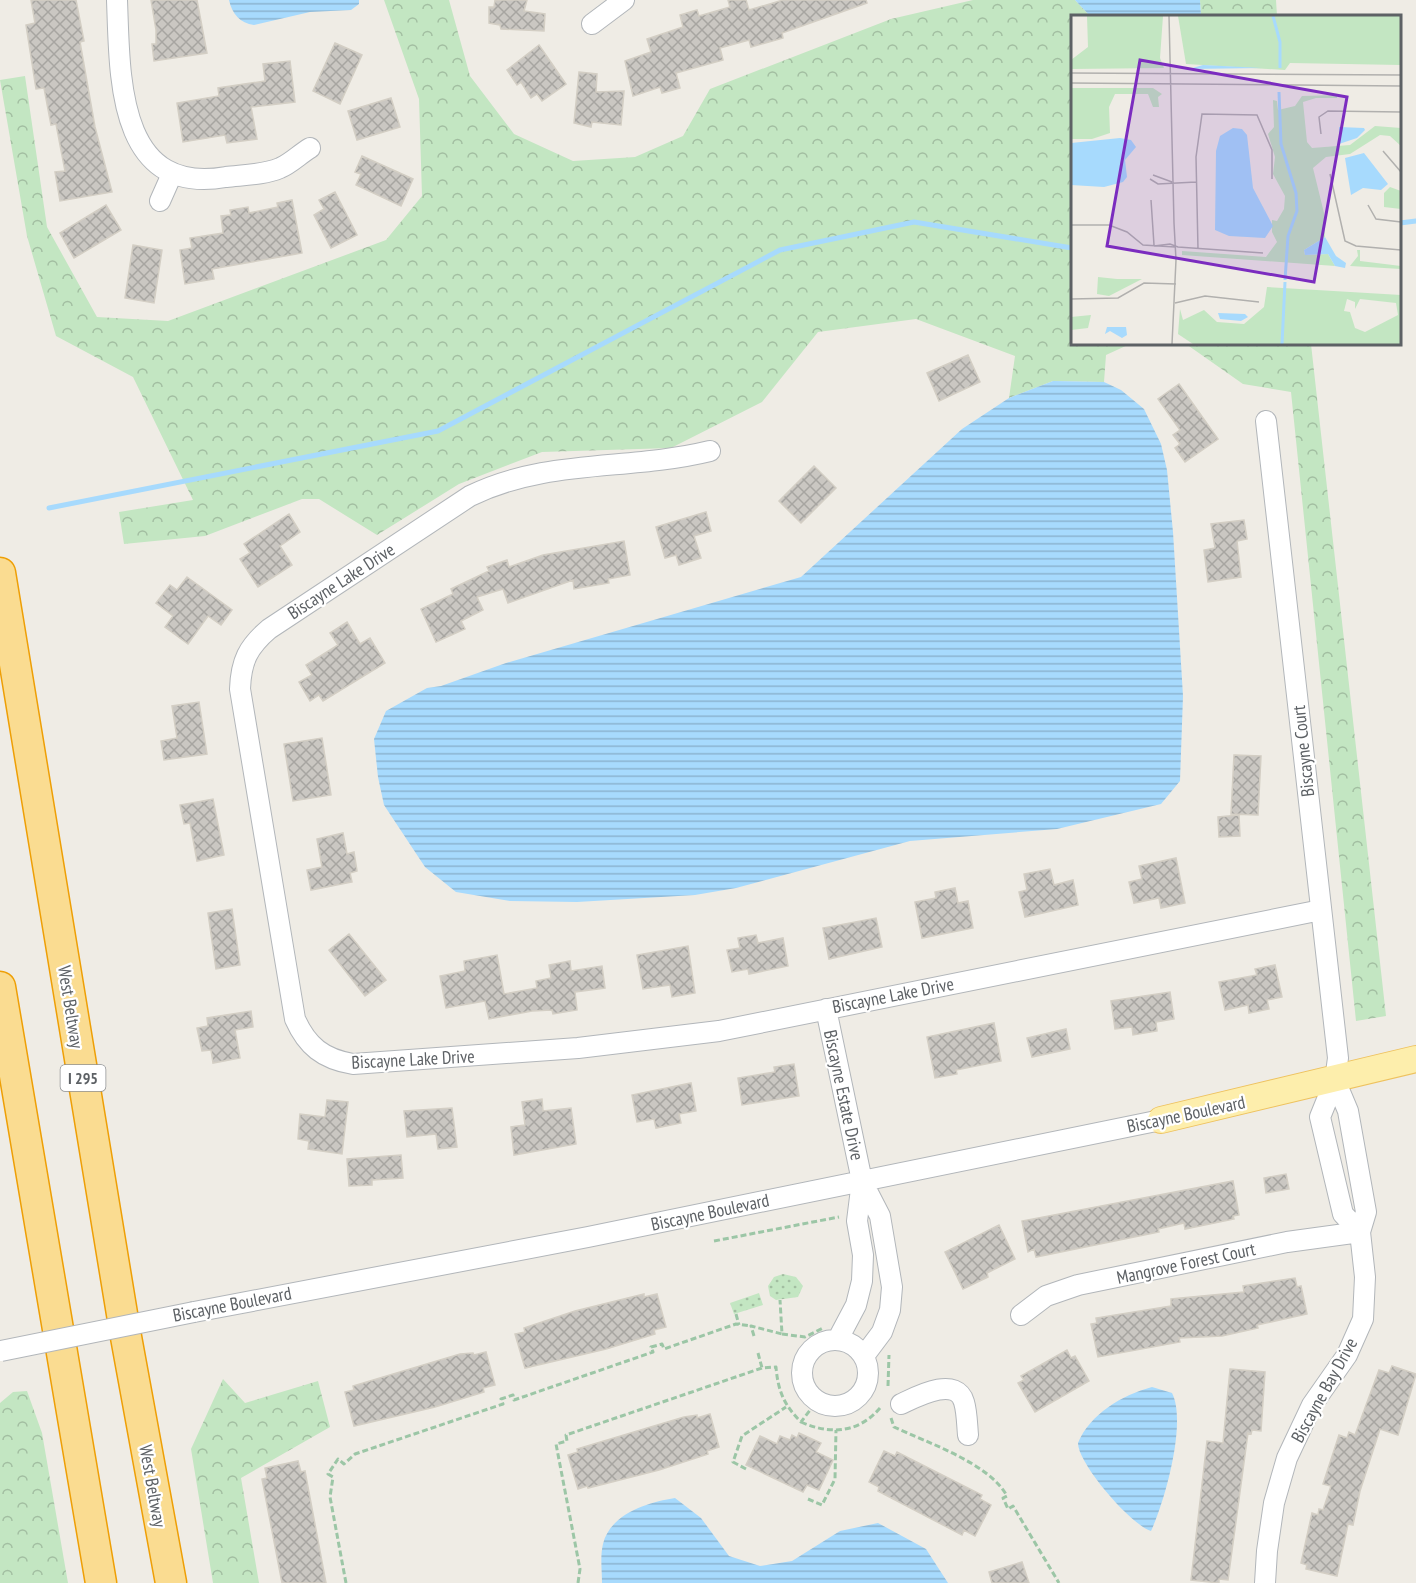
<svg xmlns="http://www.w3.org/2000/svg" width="1416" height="1583" font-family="'PT Sans Narrow',sans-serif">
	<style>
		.grass { fill: url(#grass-dots) }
		.forest { fill: url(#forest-crowns) }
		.water { fill: url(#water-rules) }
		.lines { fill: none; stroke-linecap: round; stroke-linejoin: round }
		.stream { stroke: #a7dafd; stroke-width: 5 }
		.building { fill: url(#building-cross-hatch); stroke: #d3cec4; stroke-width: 1.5 }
		.minor-casing { stroke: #b2b6ba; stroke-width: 22 }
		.major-casing { stroke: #eec25f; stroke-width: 28 }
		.highway-casing { stroke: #ee9f06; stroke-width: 33 }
		.path { stroke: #9cc6a6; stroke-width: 3; stroke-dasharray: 6 3; stroke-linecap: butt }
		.minor { stroke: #fff; stroke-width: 20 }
		.major { stroke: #fdeeac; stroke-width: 26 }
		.highway { stroke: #fadc91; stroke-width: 30 }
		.minor-bridge-casing { stroke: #b2b6ba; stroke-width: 22; stroke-linecap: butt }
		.minor-bridge { stroke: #fff; stroke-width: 20 }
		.labels { text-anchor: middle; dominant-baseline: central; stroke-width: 4.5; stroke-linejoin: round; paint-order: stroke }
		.shield { fill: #fff; stroke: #8e9093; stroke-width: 1.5 }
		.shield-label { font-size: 16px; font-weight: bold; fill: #5d6165 }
		.street-label { font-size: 18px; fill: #5d6165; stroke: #fff }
		.inset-river { fill: none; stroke: #a7dafd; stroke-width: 3 }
		.inset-road { fill: none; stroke: #b1b0ae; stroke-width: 1.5 }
		.view { fill: #7b2cbf; fill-opacity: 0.15; stroke: #7b2cbf; stroke-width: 3 }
		.inset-edge { fill: none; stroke: #5d6165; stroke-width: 3 }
	</style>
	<defs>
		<pattern id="grass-dots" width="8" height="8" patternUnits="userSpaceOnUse" patternTransform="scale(1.5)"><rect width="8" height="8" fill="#c3e6c2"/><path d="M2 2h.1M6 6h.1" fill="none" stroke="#a2bea1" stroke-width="1.8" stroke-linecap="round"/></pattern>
		<pattern id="forest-crowns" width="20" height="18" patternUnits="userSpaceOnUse" patternTransform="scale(1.5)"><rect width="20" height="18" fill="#c3e6c2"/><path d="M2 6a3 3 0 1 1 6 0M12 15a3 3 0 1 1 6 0" fill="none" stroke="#a2bea1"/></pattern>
		<pattern id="water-rules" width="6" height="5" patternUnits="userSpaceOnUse" patternTransform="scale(1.5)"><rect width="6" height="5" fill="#a7dafd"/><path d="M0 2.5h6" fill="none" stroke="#8bb4d0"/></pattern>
		<pattern id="building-cross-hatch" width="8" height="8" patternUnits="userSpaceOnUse" patternTransform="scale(1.5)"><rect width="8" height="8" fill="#cac7c2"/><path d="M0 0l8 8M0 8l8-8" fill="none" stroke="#a7a5a1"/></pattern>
	</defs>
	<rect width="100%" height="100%" fill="#efece5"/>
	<path class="grass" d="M783,1274l13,3 7,9 -5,11 -22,3 -6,-4 -2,-10 6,-9z
		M759,1293l4,12 -29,9 -4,-11z"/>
	<path class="forest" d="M384,0h65l21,76 44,58 59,27 62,-4 48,-21 27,-47 181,-70 82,-19h102l15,16h-18v328h58l-24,11 -2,27 -51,-1 -44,17 6,-42 -99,-37 -98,13 -56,70 -91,46 -129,4 -83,32 -82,51 -58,-36h-17l-97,37 -81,8 -5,-32 74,-12 -60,-123 -77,-41 -29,-100 -27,-156 25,-4 22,151 50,90 71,4 218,-81 36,-44 -3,-97z
		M1200,0h76l1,16h-76z
		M1186,344h125l75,672 -30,5 -65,-629 -48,-8z
		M223,1379l22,24 73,-22 12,46 -89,51 18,105h-46l-22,-134z
		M27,1391l15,42 26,150h-68v-180l13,-11z"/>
	<path class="water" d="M229,0h130v4l-8,6 -41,2 -56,13c-14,-2 -22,-11 -25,-25z
		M1075,0h125l1,16h-111z
		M1053,381l51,1 17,8 23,19 17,35 6,26 6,62 10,164 -3,85 -19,23 -104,25 -147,12 -174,47 -41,7 -118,7 -67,-1 -54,-9 -31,-25 -41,-62 -6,-28 -4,-38 12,-28 41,-23 14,-2 65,-23 295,-86 161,-148 47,-31z
		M1152,1387l20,6c15,29 -7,108 -21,138 -20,-6 -73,-67 -73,-88 12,-29 44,-48 74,-56z
		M675,1498l26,20 28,38 31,10 32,-5 48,-30 38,-8 48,26 22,34h-346c0,-12 -2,-27 1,-39 7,-30 45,-42 72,-46z"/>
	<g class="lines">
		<path class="stream" d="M1400,223l16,-2
			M49,508l389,-77 342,-181 134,-28 158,26"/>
	</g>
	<path class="building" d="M31,0h45l8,41 -4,1 15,85 17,65 -52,9 -5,-29 10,-1 -9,-47 -5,1 -7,-37 -8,1 -10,-64 9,-2z
		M151,0h46l10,53 -53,8 -2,-17h4v-14z
		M495,0h32l-3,11 21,3 -1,17 -43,-2 -1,-4 -11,-2v-16h5z
		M728,0h18l3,10 34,-10h83l1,3 -85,30 1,5 -32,9 -2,-7 -29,8 3,12 -47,13 4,15 -18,5 -2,-6 -27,9 -8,-35 26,-9 -4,-13 36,-12 -3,-12 17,-5 2,6 31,-9z
		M335,43l27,12 -22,49 -27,-13z
		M539,45l27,39 -24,17 -5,-7 -6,4 -10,-16 -4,3 -10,-15z
		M290,61l5,41 -44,5 6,32 -30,4 -2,-8 -42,7 -6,-39 42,-7 -1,-8 47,-7 -2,-17z
		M579,72l18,2 -1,18 28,-1 -3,34 -29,-3 -1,5 -17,-4z
		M391,98l9,29 -43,13 -9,-29z
		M362,156l51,23 -12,27 -45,-21 5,-11 -6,-2z
		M335,192l22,43 -26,13 -17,-33 10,-6 -5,-9z
		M292,200l10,53 -90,16 2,10 -29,5 -5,-34 12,-2 -2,-10 33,-5 -2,-17 10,-1 -1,-5 18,-3 1,6 29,-6 -1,-4z
		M106,205l15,25 -47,28 -14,-25z
		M133,245l29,5 -8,53 -29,-5z
		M968,355l12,27 -41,19 -12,-28z
		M1179,384l39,55 -33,23 -10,-14 5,-4 -7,-9 7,-5 -22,-31z
		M814,466l22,22 -35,35 -22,-22z
		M706,512l5,19 -17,5 7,22 -22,7 -3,-10 -11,3 -9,-31z
		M289,514l11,18 -20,14 12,19 -34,22 -18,-28 10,-6 -6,-9z
		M1244,520l3,19 -10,2 4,36 -33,5 -4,-32 11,-2 -4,-24z
		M624,541l6,34 -22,4 1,4 -35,6 -1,-9 -65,23 -5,-14 -26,8 6,13 -22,11 4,8 -29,13 -15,-33 32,-15 -2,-5 38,-18 -2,-4 20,-7 2,7 34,-12z
		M187,577l45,33 -11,15 -13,-9 -20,28 -23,-17 8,-11 -17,-13 14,-18 7,5z
		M347,622l13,22 10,-6 15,25 -62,38 -4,-6 -9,6 -11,-19 13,-7 -6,-10 32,-20 -8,-12z
		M199,702l8,52 -43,6 -3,-19 16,-3 -5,-32z
		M322,738l9,57 -38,6 -9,-57z
		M1234,755l27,1 -3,59 -27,-1z
		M213,799l11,56 -27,6 -7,-38 -6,1 -4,-19z
		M1239,815l1,21 -21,1 -1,-20z
		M343,833l4,21 7,-2 3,19 -7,2 2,9 -41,8 -4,-20 15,-3 -5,-28z
		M1176,858l9,45 -24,5 -2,-10 -25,5 -5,-21 13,-3 -3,-13z
		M1050,869l4,16 19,-5 5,25 -53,12 -6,-25 8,-2 -3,-16z
		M955,888l3,15 10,-2 5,27 -51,10 -7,-36 21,-4 -1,-6z
		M232,909l8,56 -24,4 -8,-56z
		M876,918l6,29 -53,12 -6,-31z
		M349,934l37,46 -21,16 -36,-46z
		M756,935l2,8 25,-5 5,28 -39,8 -1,-5 -16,3 -5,-22 13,-2 -2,-10z
		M688,946l7,47 -23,4 -2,-12 -27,4 -6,-34z
		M497,955l7,39 33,-6 -1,-7 15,-3 -2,-13 21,-4 1,10 31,-5 3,22 -30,4 2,18 -24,4 -1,-4 -20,1 -43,8 -4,-18 -39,7 -6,-32 25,-5 -1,-10z
		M1275,965l7,32 -15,3 2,9 -20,4 -1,-8 -23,5 -6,-28 38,-7 -2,-6z
		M1170,992l4,27 -18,3 1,9 -24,4 -1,-8 -17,2 -4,-28z
		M251,1011l2,16 -18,3 5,28 -27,5 -2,-13 -9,1 -5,-23 11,-2 -1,-8z
		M994,1023l7,38 -45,9 1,4 -22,4 -8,-41z
		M1066,1029l4,20 -38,8 -5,-19z
		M794,1064l5,32 -57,9 -4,-27 37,-6 -1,-5z
		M691,1083l5,28 -17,3 2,9 -25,5 -2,-9 -17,3 -5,-27z
		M542,1099l1,12 28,-3 5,36 -62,11 -3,-28 14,-2 -3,-23z
		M327,1100l21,2 -6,52 -34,-5 1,-8 -11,-2 2,-25 25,3z
		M452,1108l5,39 -19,2 -2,-15 -29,3 -3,-26z
		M401,1155l2,23 -31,2v5l-23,1 -2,-27z
		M1286,1174l3,15 -23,4 -2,-15z
		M1233,1181l6,34 -6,1 1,3 -49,10 -1,-6 -26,6 1,3 -123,25 -2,-8 -6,3 -6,-31z
		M999,1225l16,34 -28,14 1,4 -25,12 -18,-37z
		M1295,1278l2,9 4,-1 6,28 -50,11 1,3 -36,8 -43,2 1,4 -82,15 -7,-33 6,-1 -1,-5 75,-12v-7l73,-7 -1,-6z
		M644,1294v3l13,-3 9,33 -12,3 1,4 -49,15 -81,19 -10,-34 10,-2 -1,-4 51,-17z
		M1067,1350l4,8 4,-2 14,25 -54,31 -17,-29 6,-3 -3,-4z
		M486,1352l9,33 -12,3 1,4 -49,15 -81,19 -9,-34 9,-2 -1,-4 107,-32 13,-1 1,2z
		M1392,1366l24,8 -18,61 -18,-6 -20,62 -7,34 -5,-1 -11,52 -31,-7 1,-4 -6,-2 11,-50 6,2 1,-6 4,1 8,-24 -8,-2 16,-49 8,3 2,-6 6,3 24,-65 10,3z
		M1230,1369l35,3 -4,59 -9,-1 -1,4 -3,-1 -20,147 -9,-1v4l-28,-3 16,-139 16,2z
		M710,1414l9,33 -12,4 1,3 -49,16 -71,18 -1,-2 -9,3 -10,-34 10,-3 -1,-3 107,-32 13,-2v3z
		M799,1433l22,10 -5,9 17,8 -14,30 -12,-5 -4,7 -57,-27 14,-29 17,8 3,-8 10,4 2,-5 5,3z
		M884,1451l11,5 2,-4 85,43 -2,4 11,6 -16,31 -11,-6 -2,5 -84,-44 1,-4 -10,-5z
		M298,1461l3,11 4,-1 21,112h-44l-20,-104 5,-1 -2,-10z
		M1022,1562l7,21h-37l-3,-11z"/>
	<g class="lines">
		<g class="minor-casing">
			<path id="minor" d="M117,0c3,75 -1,196 109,177 16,-2 38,-2 54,-9 10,-4 20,-14 30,-20
				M592,24l32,-24
				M160,201l12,-27
				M1266,421l72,637 -3,22 -15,37 23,97 17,18
				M710,451c-82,20 -162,7 -240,45l-201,133c-21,18 -28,32 -29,60l55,330c12,27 28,40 58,45l225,-16 141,-17 602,-121
				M826,1009l36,172 18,35 12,71 -2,23 -8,22 -18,24
				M194,1312l394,-75 573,-117
				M1021,1315l25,-19 32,-11 209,-43 73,-10
				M838,1339l18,-34 6,-24 1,-26 -6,-34 5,-40
				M802 1373a33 33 0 1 1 66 0a33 33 0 1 1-66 0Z
				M901,1404c15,-7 55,-29 63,-2 3,10 3,22 4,33
				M1265,1583l2,-32 7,-48 13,-45 25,-53 35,-50 16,-36 2,-42 -5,-45 6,-20 -18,-101 -13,-31"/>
		</g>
		<g class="major-casing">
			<path id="major" d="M1161,1120l255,-61"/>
		</g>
		<g class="highway-casing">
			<path id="highway" d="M0,573l124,753 47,257
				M0,987l101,596"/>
		</g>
		<path class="path" d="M714,1241l125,-24
			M736,1314l3,11
			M782,1334l23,3 18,-9
			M754,1336l-3,-10 31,8 -2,-34
			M758,1353l4,15
			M888,1386l1,-31
			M891,1418l3,9c34,16 95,36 113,69l-4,2 5,11 5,-3 46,77
			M801,1422c29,13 58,11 79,-14
			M746,1469l-13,-7 9,-26 44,-29
			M808,1499l14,6 13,-26 1,-49
			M346,1583l-16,-86 3,-20 -5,-3 10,-15 6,5 11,-10 148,-50 -2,-5 12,-4 1,5 139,-48 -2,-5 11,-3 2,5 72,-25 15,2
			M578,1583l2,-14 -24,-125 11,-3 -1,-6 196,-67 14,-1c2,24 8,38 25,55l16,-21"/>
		<use href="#minor" class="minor"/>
		<use href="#major" class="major"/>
		<use href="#highway" class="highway"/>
		<g class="minor-bridge-casing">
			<path id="minor-bridge" d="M1,1351l193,-39"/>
		</g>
		<use href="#minor-bridge" class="minor-bridge"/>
	</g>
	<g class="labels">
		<rect class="shield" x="60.5" y="1065" width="45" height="26" rx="4.5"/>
		<g class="shield-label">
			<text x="83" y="1078">I 295</text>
		</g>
		<g class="street-label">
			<text transform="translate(341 581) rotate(-33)">Biscayne Lake Drive</text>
			<text transform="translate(1303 751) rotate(-96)">Biscayne Court</text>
			<text transform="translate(893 995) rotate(-11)">Biscayne Lake Drive</text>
			<text transform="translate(71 1007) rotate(81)">West Beltway</text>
			<text transform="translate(413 1059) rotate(-3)">Biscayne Lake Drive</text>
			<text transform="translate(844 1095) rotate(78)">Biscayne Estate Drive</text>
			<text transform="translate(1186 1114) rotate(-12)">Biscayne Boulevard</text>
			<text transform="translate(710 1212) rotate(-12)">Biscayne Boulevard</text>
			<text transform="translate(1186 1263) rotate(-12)">Mangrove Forest Court</text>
			<text transform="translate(232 1304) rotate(-11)">Biscayne Boulevard</text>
			<text transform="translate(1324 1390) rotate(-61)">Biscayne Bay Drive</text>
			<text transform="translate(153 1486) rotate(80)">West Beltway</text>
		</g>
	</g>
	<g transform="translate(1071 15)">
		<rect width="330" height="330" fill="#efece5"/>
		<path d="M16,1h76l-3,42 4,10 -93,1v-9l17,-13zM107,1h223v49l-111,-2 -5,7 -99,-6zM0,73h82l9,6 -4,3 1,10h-6l-5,-13h-33l-6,13 1,26 -18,6h-21zM266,80v3h-21l-13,4 4,40 5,6 38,-3 25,-19 26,2v18l-11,-10 -10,-1 -30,19 -24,3 -13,11 11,45 1,24 -21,13 1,5 23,-1 7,12 -153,-11v-4l84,6 11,-15 -5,-10v-12l5,1 7,-12 1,-13 -12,-22 2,-17 -7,-23 6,-7 -1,-27 4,1 1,9 17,-4 7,-10zM319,172l11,4v18l-17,-2v-14zM286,235h3v11l41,5v3l-51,-3 8,-10zM27,262l19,2h25l-33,17 -12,-2zM196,272l134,8v49h-208l-15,-10 2,-25 3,11 21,-10 13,12 27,2 20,-17zM276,284l8,3v7l5,-10 36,4 2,12 -33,17 -10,-4 -5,-16 -6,-1zM20,300l-3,13 -17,2v-13z" fill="#c3e6c2" fill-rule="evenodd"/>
		<path d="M132,50l59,3 -73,1zM268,112l25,1 1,2 -8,8 -18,6zM162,113l9,1 5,6 6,53 20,38 -8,12 -36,-2 -14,-6 1,-79 4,-15zM49,123l11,2 5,7 -11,13 2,17 -4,5 -19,5 -33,-2v-42zM293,138l24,31 -7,6 -18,-2 -12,7 -6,-37zM254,222l11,19 10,7 -1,5 -10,-2 -7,-12 -23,1 -1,-5zM147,298l27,1 3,3 -7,4 -21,-2zM36,312h19l1,8 -5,3 -12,-7 -5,3z" fill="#a7dafd"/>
		<path class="inset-river" d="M202,1l7,26v26M208,77l2,52 15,49 1,18 -9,25 -3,44M211,329l3,-62"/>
		<path class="inset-road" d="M98,1l5,207M0,58l330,2M0,68l330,3M250,119l-2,-17 9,-6 73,1M312,136l18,21M259,159l15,67 11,5 45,4M82,160l19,7M79,164l8,5 38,-2M80,185l3,45M297,190l8,14 25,3M103,208l2,37M0,210h38l18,7 16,13 32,2M83,231l16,-2 8,3 85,6M127,234l-2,-92 6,-43 55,1 15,35v29M0,284l47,-1 26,-15 32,1M104,288l30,-7 54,6M101,329l4,-84"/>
		<path class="view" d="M69,45l207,37 -33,185 -207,-36z"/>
		<rect width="330" height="330" class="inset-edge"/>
	</g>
</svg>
